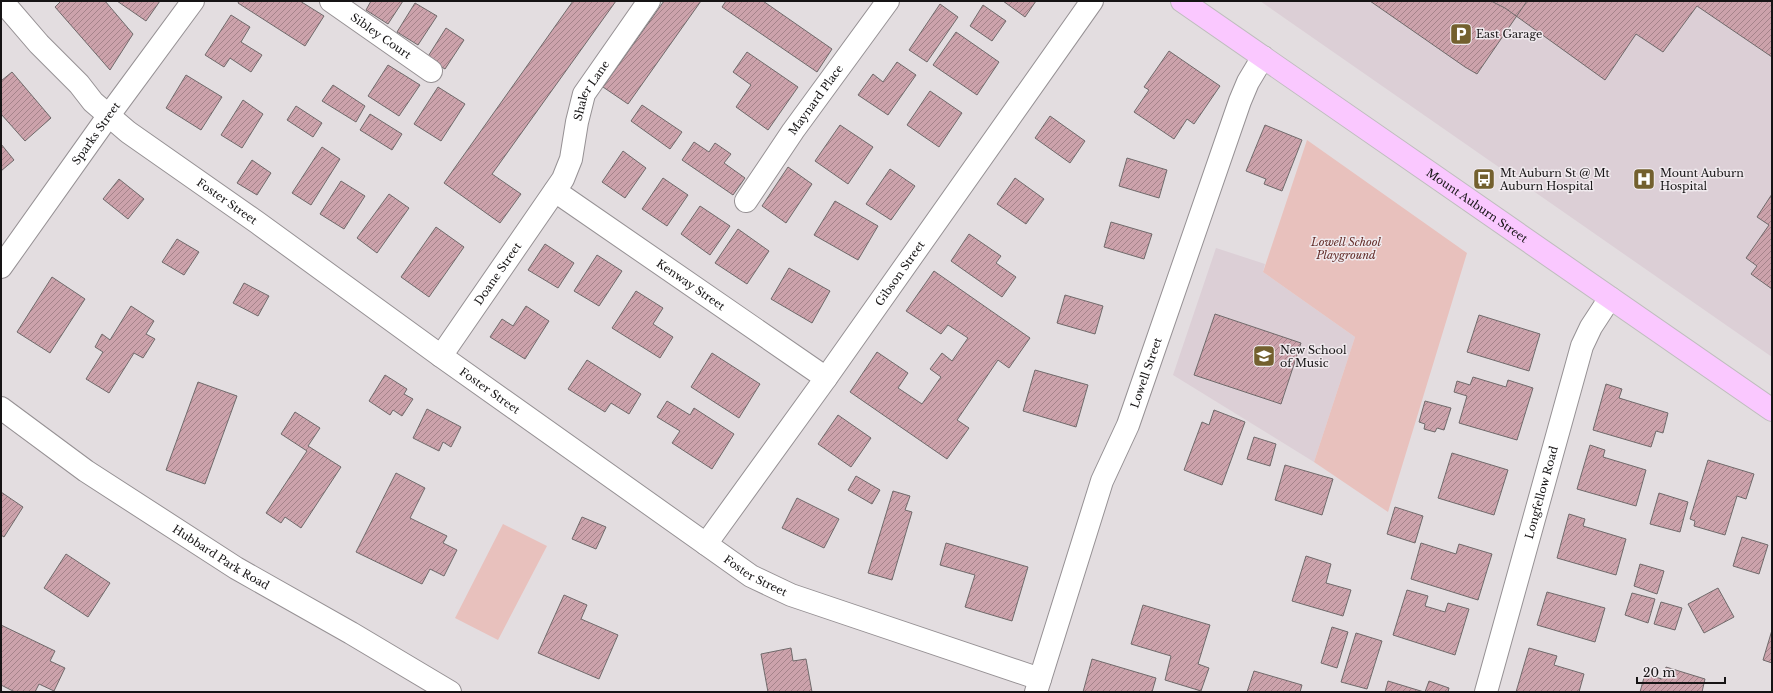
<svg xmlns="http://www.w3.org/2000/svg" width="1773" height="693" font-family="'Libre Baskerville',serif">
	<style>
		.built { fill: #dccfd6 }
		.park { fill: #e8c1bd }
		.building { fill: url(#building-hatch); stroke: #706a6b }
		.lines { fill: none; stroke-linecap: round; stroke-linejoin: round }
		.minor-casing { stroke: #969194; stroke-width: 24 }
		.major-casing { stroke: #bebdbd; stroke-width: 24 }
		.minor { stroke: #fff; stroke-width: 22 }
		.major { stroke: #fac8ff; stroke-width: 22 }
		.labels { text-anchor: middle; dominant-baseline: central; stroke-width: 3; stroke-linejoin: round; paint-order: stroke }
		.poi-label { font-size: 11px; fill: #161415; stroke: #f0eaee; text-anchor: start }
		.street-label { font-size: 11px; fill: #161415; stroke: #f0eaee }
		.park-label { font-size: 11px; font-style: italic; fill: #632d29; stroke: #f0eaee }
	</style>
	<defs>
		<pattern id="building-hatch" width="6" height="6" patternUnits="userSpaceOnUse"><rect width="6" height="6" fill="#cca2ab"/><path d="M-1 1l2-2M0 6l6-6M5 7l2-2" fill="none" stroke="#a5838a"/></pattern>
	</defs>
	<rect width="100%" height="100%" fill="#e3dde0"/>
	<path class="built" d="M1260,1h512v356z
		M1216,248l49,16 -2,8 92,65 -41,125 -141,-87z"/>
	<path class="park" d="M1307,140l160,113 -79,259 -74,-50 41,-125 -92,-65z
		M503,524l44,22 -49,94 -43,-22z"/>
	<path class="building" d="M61,1h44l28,33 -23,36 -55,-63z
		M117,1h43l-14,20z
		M239,1h61l24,15 -19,30 -67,-43z
		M371,1h32l-15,23 -22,-14z
		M573,1h43l-124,173 29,20 -21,29 -56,-40z
		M664,1h37l-73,103 -25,-17z
		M726,1h37l69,48 -15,23 -95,-65z
		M1003,1h33l-11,16z
		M1370,1h157l-50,73 -12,-7z
		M1491,1h281v56l-75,-51 -34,46 -27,-18 -31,46 -100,-72z
		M415,3l22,13 -19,29 -21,-13z
		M940,4l18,13 -31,45 -18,-12z
		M983,5l23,16 -14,20 -22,-15z
		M231,15l19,12 -9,15 21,13 -11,17 -21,-14 -6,9 -19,-12z
		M446,28l18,12 -19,29 -18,-11z
		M956,32l43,30 -22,33 -44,-30z
		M1169,51l51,35 -26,38 -7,-5 -13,20 -40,-27 15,-22 -5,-3z
		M747,52l51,35 -30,43 -32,-23 15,-22 -18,-13z
		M897,62l19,13 -28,40 -30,-20 15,-21 10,8z
		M388,65l32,20 -21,31 -31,-20z
		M12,72l39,46 -26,23 -24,-27v-33z
		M186,75l36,22 -21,33 -35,-22z
		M333,85l32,21 -9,16 -34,-21z
		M438,87l27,17 -24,37 -27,-17z
		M930,91l32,22 -23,34 -32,-22z
		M243,100l20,14 -21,34 -21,-13z
		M642,105l40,27 -12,17 -39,-28z
		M296,106l26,17 -9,14 -26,-17z
		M370,114l32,20 -10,16 -32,-20z
		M1050,116l35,25 -15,22 -35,-25z
		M840,125l33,22 -25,37 -33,-23z
		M1265,125l37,15 -20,51 -18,-7 2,-5 -20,-8z
		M694,142l15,10 6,-9 16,11 -7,9 21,15 -12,17 -51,-35z
		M1,144l13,16 -13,11z
		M322,147l18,12 -29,46 -19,-12z
		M623,151l23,17 -21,30 -23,-16z
		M1127,158l40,12 -8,28 -40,-12z
		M252,160l19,13 -14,22 -20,-12z
		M788,167l24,17 -26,39 -24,-17z
		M890,169l25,17 -24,34 -25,-16z
		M663,178l25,17 -21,31 -25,-17z
		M1015,178l29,21 -18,25 -29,-20z
		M119,179l25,20 -16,20 -25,-20z
		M341,181l24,15 -21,33 -24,-15z
		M389,194l20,14 -32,45 -20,-15z
		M1772,194v95l-21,-15 6,-8 -11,-8 23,-33 -12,-8z
		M835,201l43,25 -20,34 -44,-25z
		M700,206l30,20 -20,29 -29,-21z
		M1111,222l41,12 -8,25 -40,-12z
		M436,227l28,20 -35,50 -28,-20z
		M738,229l31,22 -22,33 -32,-21z
		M969,234l32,22 -5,7 20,14 -14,20 -51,-36z
		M177,239l22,13 -15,23 -22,-13z
		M545,244l29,19 -16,25 -30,-18z
		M597,255l25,16 -23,35 -25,-15z
		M789,268l41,23 -18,32 -41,-24z
		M934,271l96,67 -21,30 -11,-8 -41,60 12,8 -22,31 -97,-67 27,-40 31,21 -10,15 24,16 19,-27 -11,-8 12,-16 10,8 16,-23 -20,-13 -7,9 -35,-23z
		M52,277l33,22 -35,54 -33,-21z
		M244,283l25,13 -11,20 -25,-13z
		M636,291l27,17 -10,16 20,13 -13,21 -48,-30z
		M1065,295l38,11 -8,28 -38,-11z
		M131,306l23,15 -8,13 9,5 -12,19 -9,-5 -25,40 -23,-14 17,-27 -8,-5 7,-13 8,6z
		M526,306l23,15 -24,38 -35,-22 12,-18 11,7z
		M1215,314l86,29 -20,61 -87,-29z
		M1479,315l61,19 -11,37 -62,-19z
		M712,353l48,31 -21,34 -48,-31z
		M587,360l54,34 -12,20 -18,-11 -6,9 -37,-23z
		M1035,370l53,15 -12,42 -53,-16z
		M385,375l22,14 -3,5 9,5 -11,17 -9,-6 -3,5 -21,-14z
		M1473,377l33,10 2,-7 25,8 -16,52 -58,-17 8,-27 -13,-4 3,-11 13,4z
		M198,382l39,14 -32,88 -39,-14z
		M1606,384l16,5 -3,9 49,15 -5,20 -7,-2 -5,16 -58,-17z
		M667,401l23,14 4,-7 40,26 -22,35 -40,-26 8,-12 -23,-14z
		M1425,401l26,7 -7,22 -7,-2 -2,4 -11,-3 1,-5 -6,-2z
		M427,409l34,18 -10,20 -8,-5 -4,9 -26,-13z
		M1214,410l31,12 -23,63 -38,-15 18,-48 7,3z
		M295,412l25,16 -12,18 33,21 -40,61 -16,-11 -4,6 -15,-10 41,-62 -26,-17z
		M838,415l33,23 -20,29 -33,-23z
		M1254,437l22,7 -6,22 -23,-7z
		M1590,445l15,5 -2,7 43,13 -10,36 -59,-17z
		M1452,453l56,17 -14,45 -56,-17z
		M1708,460l46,14 -8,25 -9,-3 -12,39 -31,-9 1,-5 -5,-2z
		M1285,465l48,14 -11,36 -47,-15z
		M396,473l29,15 -15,30 37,18 -4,7 14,7 -13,26 -14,-7 -8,15 -66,-32z
		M856,476l24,14 -8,14 -24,-14z
		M893,491l17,5 -5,14 7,2 -20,68 -24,-7z
		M1,492l22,15 -19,30 -3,-2z
		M1659,493l29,9 -8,30 -30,-8z
		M797,498l42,21 -15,29 -42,-20z
		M1395,507l28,9 -8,27 -28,-9z
		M1569,514l16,5 -2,7 43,13 -10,36 -59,-17z
		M582,517l24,10 -10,22 -24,-10z
		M1742,537l26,8 -9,29 -26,-8z
		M946,543l82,24 -16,54 -47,-14 10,-32 -35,-10z
		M1421,543l35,11 3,-10 33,10 -14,46 -67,-21z
		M66,554l44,29 -22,34 -44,-29z
		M1306,556l25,8 -5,19 25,7 -8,26 -51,-15z
		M1640,564l24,7 -7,23 -23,-8z
		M1718,588l16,29 -30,16 -16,-29z
		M1407,590l21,6 -3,10 20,6 3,-9 21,6 -14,46 -62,-20z
		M1547,592l58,16 -10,34 -58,-17z
		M1632,593l23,6 -7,24 -23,-8z
		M564,595l23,10 -6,14 37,16 -19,44 -61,-26z
		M1661,602l21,6 -7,22 -21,-6z
		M1143,605l67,20 -12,39 11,4 -8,23 -36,-11 6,-24 -40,-12z
		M1,625l54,26 -5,10 15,7 -11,23 -15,-7 -4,8h-20l-14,-7z
		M1332,627l16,5 -11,36 -16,-5z
		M1772,630v33l-9,-3z
		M1356,633l26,8 -15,48 -26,-7z
		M791,648l2,13 13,-2 6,33h-44l-7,-38z
		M1529,648l28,8 -3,9 30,9 -5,18h-63z
		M1092,659l64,19 -4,14h-69z
		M1666,667l39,12 -3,13h-62l5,-18 17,5z
		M1254,671l48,14 -2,7h-53z
		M1388,681l36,11h-39z
		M1429,681l20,7 -1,4h-23z"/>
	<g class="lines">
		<g class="minor-casing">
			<g id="minor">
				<path id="s1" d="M2,1l37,43 40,40 14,18 35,30 130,91 183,133 310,220 40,19 249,84"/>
				<path id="s2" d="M331,1l100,70"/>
				<path id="s3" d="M555,191l271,187"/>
				<path id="s4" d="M746,201l47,-70 95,-130"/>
				<path id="s5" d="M1,267l108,-152 84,-114"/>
				<path id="s6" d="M441,356l122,-177 8,-20 6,-37 7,-28 65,-93"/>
				<path id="s7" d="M1,408l85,63 150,97 115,65 99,59"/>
				<path id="s8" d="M706,544l120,-166 266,-377"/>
				<path id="s9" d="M1036,692l66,-211 26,-56 112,-324 8,-19 15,-25"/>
				<path id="s10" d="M1486,692l96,-346 9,-19 19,-29"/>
			</g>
		</g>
		<g class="major-casing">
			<g id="major">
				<path id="s11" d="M1182,1l590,409"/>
			</g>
		</g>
		<use href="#minor" class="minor"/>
		<use href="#major" class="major"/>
	</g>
	<defs>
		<g id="parking-square" transform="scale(1.15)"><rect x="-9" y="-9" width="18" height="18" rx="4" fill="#73602e" stroke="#f0eaee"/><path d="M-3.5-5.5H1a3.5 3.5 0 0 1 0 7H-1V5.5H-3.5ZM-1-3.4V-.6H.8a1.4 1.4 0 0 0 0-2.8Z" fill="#fff"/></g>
		<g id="bus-square" transform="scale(1.15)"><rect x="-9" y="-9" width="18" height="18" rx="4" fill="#73602e" stroke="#f0eaee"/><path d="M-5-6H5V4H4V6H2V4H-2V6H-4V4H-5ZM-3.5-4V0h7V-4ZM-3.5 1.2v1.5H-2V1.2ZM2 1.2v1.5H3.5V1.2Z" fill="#fff"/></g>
		<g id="hospital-square" transform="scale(1.15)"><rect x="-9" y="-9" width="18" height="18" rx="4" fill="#73602e" stroke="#f0eaee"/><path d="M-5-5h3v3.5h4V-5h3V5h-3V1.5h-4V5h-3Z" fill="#fff"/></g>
		<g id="school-square" transform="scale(1.15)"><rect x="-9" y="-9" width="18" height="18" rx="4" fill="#73602e" stroke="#f0eaee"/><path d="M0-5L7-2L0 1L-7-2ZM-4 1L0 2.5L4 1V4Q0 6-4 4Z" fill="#fff"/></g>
	</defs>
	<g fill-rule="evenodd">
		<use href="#parking-square" x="1461" y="34"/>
		<use href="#bus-square" x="1484" y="179"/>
		<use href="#hospital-square" x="1644" y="179"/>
		<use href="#school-square" x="1264" y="356"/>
	</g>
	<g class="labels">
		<g class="poi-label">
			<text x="1476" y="34">East Garage</text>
			<text x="1500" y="173">Mt Auburn St @ Mt<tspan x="1500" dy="13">Auburn Hospital</tspan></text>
			<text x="1660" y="173">Mount Auburn<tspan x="1660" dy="13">Hospital</tspan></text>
			<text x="1280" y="350">New School<tspan x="1280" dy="13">of Music</tspan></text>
		</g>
		<g class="street-label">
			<text stroke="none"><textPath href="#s2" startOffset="61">Sibley Court</textPath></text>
			<text stroke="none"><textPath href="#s6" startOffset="309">Shaler Lane</textPath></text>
			<text stroke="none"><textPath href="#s4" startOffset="123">Maynard Place</textPath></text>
			<text stroke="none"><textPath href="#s5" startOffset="164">Sparks Street</textPath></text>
			<text stroke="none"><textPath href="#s1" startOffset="303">Foster Street</textPath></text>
			<text stroke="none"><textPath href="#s11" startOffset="359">Mount Auburn Street</textPath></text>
			<text stroke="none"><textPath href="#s6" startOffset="100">Doane Street</textPath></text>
			<text stroke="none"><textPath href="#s8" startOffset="333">Gibson Street</textPath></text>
			<text stroke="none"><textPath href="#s3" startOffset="165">Kenway Street</textPath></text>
			<text stroke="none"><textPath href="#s9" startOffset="338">Lowell Street</textPath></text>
			<text stroke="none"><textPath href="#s1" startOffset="627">Foster Street</textPath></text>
			<text stroke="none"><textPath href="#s10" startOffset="207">Longfellow Road</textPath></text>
			<text stroke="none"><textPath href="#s7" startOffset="266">Hubbard Park Road</textPath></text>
			<text stroke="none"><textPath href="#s1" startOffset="951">Foster Street</textPath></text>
		</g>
		<g class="park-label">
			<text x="1346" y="242">Lowell School<tspan x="1346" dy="13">Playground</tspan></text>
		</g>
	</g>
	<rect width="1773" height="693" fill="none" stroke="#161415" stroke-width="4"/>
	<path d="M1637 677v6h88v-6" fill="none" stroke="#161415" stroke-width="2"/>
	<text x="1643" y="677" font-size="12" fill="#161415" stroke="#f0eaee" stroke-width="3" paint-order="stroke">20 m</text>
</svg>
